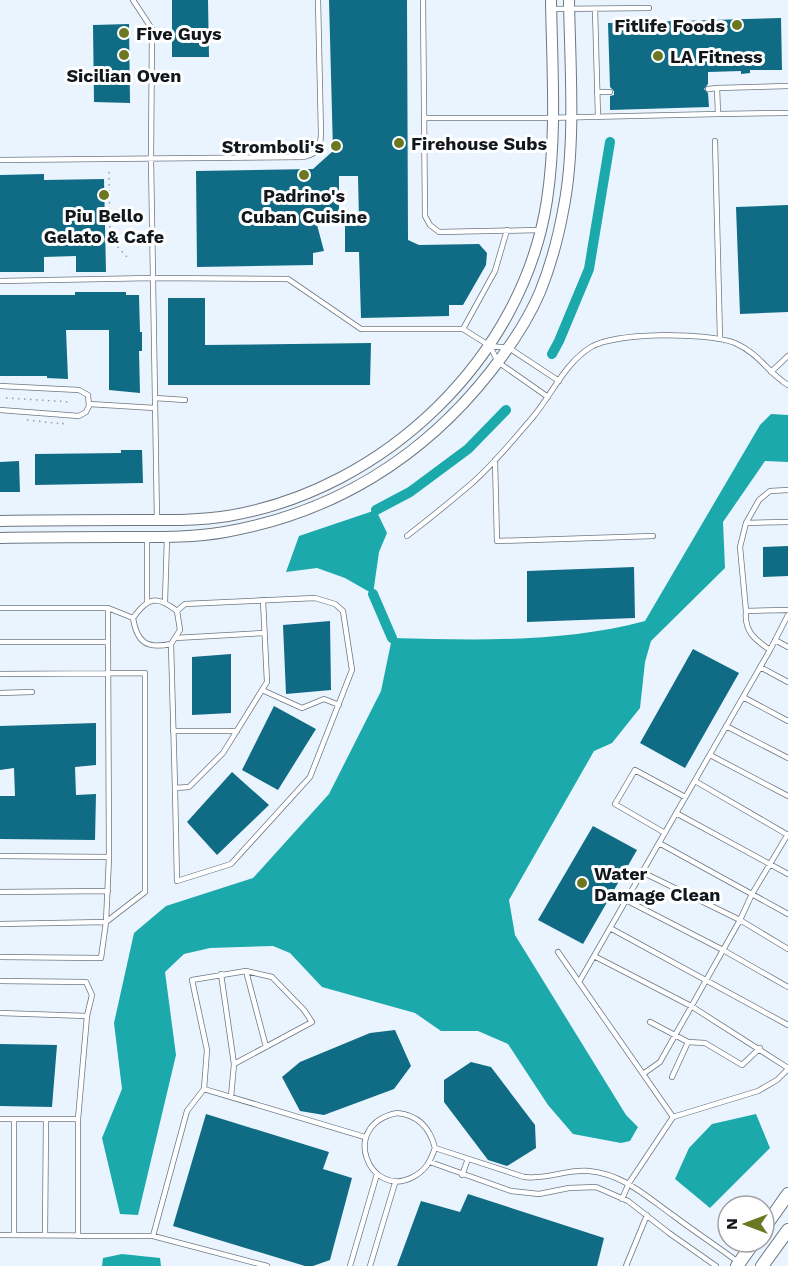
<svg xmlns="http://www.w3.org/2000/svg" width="788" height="1266" font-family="'Work Sans',sans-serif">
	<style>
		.water { fill: #1ba9ab }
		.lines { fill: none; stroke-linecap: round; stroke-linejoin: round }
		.canal { stroke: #1ba9ab; stroke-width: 10 }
		.building { fill: #106b85 }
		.service-casing { stroke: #6d7883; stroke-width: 6 }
		.tertiary-casing { stroke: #6d7883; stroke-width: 12 }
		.secondary-casing { stroke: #6d7883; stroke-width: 14 }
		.path { stroke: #959da5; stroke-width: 1.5; stroke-dasharray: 1.5 4.5; stroke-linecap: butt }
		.service { stroke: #fff; stroke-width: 4.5 }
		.tertiary { stroke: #fff; stroke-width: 10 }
		.secondary { stroke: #fff; stroke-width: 12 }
		.poi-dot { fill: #6c7721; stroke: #fff; stroke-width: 2 }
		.labels { text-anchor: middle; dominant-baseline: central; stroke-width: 6; stroke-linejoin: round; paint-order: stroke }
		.poi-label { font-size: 18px; font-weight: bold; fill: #13171c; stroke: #fff; text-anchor: start }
	</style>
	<rect width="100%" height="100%" fill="#eaf4ff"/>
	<path class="water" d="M771,414l17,1v47l-23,-1 -42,61 2,46 -74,73 -6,21 -5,46 -28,35 -18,8 -85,149 6,35 111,180 12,12 -8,14 -9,2 -48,-9 -25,-29 -40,-61 -30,-13h-37l-26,-18 -93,-26 -32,-34 -17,-7 -63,2 -26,6 -19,18 11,83 -38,160 -18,-1 -18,-76 20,-49 -8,-66 20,-90 32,-27 87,-28 76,-84 52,-103 11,-53c84,2 171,5 253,-17l115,-196z
		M376,510l11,23 -8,19 -6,42 -28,-16 -28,-10 -31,4 13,-36z
		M756,1114l14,34 -60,60 -35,-29 14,-31 23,-24z
		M122,1254l38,4 1,8h-59l1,-8z"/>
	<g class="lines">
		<path class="canal" d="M552,354l7,-13 30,-72 21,-127
			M376,510l34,-18 58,-43 38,-39
			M373,594l19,44"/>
	</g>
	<path class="building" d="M172,0h36l1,57h-37z
		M329,0h78l1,240 11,5 60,-1 8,9 -1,12 -23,40h-14v11l-88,2 -2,-66h-14v-32l14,-1 -1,-43h-19v45h-23l8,30 -11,2v12l-116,2 -1,-96 117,-2 20,-18z
		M781,18l1,52h-32v3l-9,1v-3l-33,1v12l-4,5 4,4 1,14 -99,3v-14l4,-1v-4l-4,-4 -2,-64z
		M129,24l1,79 -36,-1 -1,-77z
		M44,174v6l60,-1 2,93h-30v-16l-32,1v15h-44v-97z
		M788,205v107l-48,2 -4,-107z
		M75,292h51v3h13l1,37h2v19h-3l1,42 -31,-3v-60h-43l2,49 -21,-1v-2h-47v-81h75z
		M168,298h37v47l166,-2 -1,42h-202z
		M121,450h21l1,33 -108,2v-31l86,-1z
		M19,461l1,31h-20v-30z
		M788,546v30l-25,1v-30z
		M634,567l1,51 -108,4v-51z
		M330,621l1,69 -45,4 -3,-69z
		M693,649l46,24 -54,95 -45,-25z
		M231,654v59l-39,2v-58z
		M274,706l42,23 -38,61 -36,-20z
		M96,723v42l-21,2 1,28 20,-1 -1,46 -95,-1v-43h15l-1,-28 -14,2v-44z
		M232,772l37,33 -52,50 -30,-33z
		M593,826l44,24 -54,94 -45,-24z
		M395,1030l16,36 -17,23 -70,26 -24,-4 -18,-34 18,-15 70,-29z
		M0,1044l57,1 -5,62 -52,-1z
		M471,1062l20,5 44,58 1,23 -29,18 -19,-6 -44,-58v-22z
		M206,1114l123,38 -6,17 29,9 -22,82 -17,6h-8l-132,-40z
		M468,1194l136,44 -7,28h-200l24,-65 39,11z"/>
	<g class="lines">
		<g class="service-casing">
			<path id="service" d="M133,0l19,29 -1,130 6,361
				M423,0l2,216 5,9 9,7 101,-2
				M553,9l96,-1
				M595,9l3,108
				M788,86l-71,2 1,26 70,-1
				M708,89l9,-1
				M597,92h13
				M425,118h119l174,-4
				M715,141l5,197
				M0,160l304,-3c16,-5 16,-7 17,-23l-3,-134
				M0,281l153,-3 135,1 73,50h102l27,17 19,2 50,33
				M463,329l32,-58 12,-41
				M490,346l8,16 50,35
				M771,372l17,-16
				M0,386l79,4 9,5 1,11 -3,6 -7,4 -79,-6
				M155,398l30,2
				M89,404l66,4
				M495,460l2,81 156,-5
				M746,523l42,-1
				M407,536c22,-17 43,-34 64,-52 23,-20 42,-44 62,-67 19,-23 32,-54 58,-70 25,-15 116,-15 144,-4 25,11 32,29 53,42
				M165,601l2,-63
				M147,603v-66
				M0,608h108v34h-108
				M108,608l25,10c4,25 14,31 38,26l9,-14 -3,-19c-20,-16 -29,-14 -44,7
				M177,611l8,-7 130,-6 20,6 8,7 9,59 -42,107 -79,87 -54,17 -2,-93 14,-1 34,-34 44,-71 -4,-82
				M746,611l-6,-64 6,-24 13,-23 11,-9 18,-1
				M175,638l89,-5
				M775,640l13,7
				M171,644l4,144
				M770,650l18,-35
				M760,667l28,15
				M0,674l145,-1v219l-39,30 -5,36 -101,-1
				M262,690l40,18 22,-9 15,6
				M0,693l32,-1
				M743,697l45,24
				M726,726l62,32
				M173,731h64
				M710,755l78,41
				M695,781l93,54
				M676,813l112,61
				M665,833l-50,-29 20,-34 50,27
				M659,843l129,71
				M0,856l109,1
				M642,872l98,48 48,29
				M0,892l108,-1
				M626,900l97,50 65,37
				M0,924l106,-2 3,-65 -1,-215
				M610,928l178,97
				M558,952l115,165
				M594,956l97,50 97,62
				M246,971l20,76
				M221,974l13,90
				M0,981l86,1 6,13 -5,21
				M579,982l191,-332c-16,-11 -26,-19 -24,-39l42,-1
				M0,1013l87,3 -9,103
				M650,1022l38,20 17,1 37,22 18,-17
				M643,1074l17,-12 80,-142 12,-26 36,-60
				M672,1077l16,-35
				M204,1089l161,48
				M397,1113c21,2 33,15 38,35 -5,14 -9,22 -22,29 -43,23 -75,-52 -16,-64z
				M0,1119h78v117
				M435,1148l89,29c22,3 43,-8 65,-6 34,3 58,26 85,45 21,16 43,30 64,46
				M430,1162l81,29 28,3 30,-6 27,-1 32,14 41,32 47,33
				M462,1175l6,-16
				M622,1199l7,-16 44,-66 85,-26 19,-11 11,-11
				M0,1235l153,1 114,30
				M14,1235v-116
				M45,1235l1,-116
				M153,1236l34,-125 17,-22 3,-39 -15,-70 54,-9 26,6 32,33 8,12 -78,42 -3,33
				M350,1266l27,-92
				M370,1266l25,-83
				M626,1266l21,-51"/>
		</g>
		<g class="tertiary-casing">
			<path id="tertiary" d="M0,521c44,-1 88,-1 132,-1 32,0 64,1 96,-4 156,-26 295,-158 319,-316 10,-66 5,-134 4,-200
				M0,538c41,-1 81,-1 122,-1 34,0 69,1 103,-5 108,-19 198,-74 266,-161 19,-24 37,-51 49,-79 11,-27 19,-58 24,-86 12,-63 6,-141 5,-206"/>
		</g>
		<g class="secondary-casing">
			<path id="secondary" d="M764,1228l24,-34
				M737,1266l17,-24
				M762,1266l26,-36"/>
		</g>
		<path class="path" d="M109,172l1,67 20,21
			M6,398l66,4
			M27,420l36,4v-2"/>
		<use href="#service" class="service"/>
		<use href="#tertiary" class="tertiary"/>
		<use href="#secondary" class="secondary"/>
	</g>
	<g class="poi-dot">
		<circle cx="737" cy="25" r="6"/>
		<circle cx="124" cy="33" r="6"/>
		<circle cx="124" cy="55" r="6"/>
		<circle cx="658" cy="56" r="6"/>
		<circle cx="399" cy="143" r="6"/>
		<circle cx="336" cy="146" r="6"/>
		<circle cx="304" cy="175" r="6"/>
		<circle cx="104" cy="195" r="6"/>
		<circle cx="582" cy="883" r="6"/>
	</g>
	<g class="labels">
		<g class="poi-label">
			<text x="725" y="25" text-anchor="end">Fitlife Foods</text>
			<text x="136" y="33">Five Guys</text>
			<text x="670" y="56">LA Fitness</text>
			<text x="124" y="75" text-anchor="middle">Sicilian Oven</text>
			<text x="411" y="143">Firehouse Subs</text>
			<text x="324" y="146" text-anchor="end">Stromboli's</text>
			<text x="304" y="195" text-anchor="middle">Padrino's<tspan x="304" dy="21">Cuban Cuisine</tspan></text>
			<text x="104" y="215" text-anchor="middle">Piu Bello<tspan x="104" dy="21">Gelato &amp; Cafe</tspan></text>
			<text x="594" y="873">Water<tspan x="594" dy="21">Damage Clean</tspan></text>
		</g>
	</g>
	<g transform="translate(746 1224) rotate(270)"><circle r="28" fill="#ffffff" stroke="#a1a2a4" stroke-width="1.5"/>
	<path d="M0-4.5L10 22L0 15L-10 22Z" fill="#6c7721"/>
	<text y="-9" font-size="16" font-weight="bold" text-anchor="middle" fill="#13171c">N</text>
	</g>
</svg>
